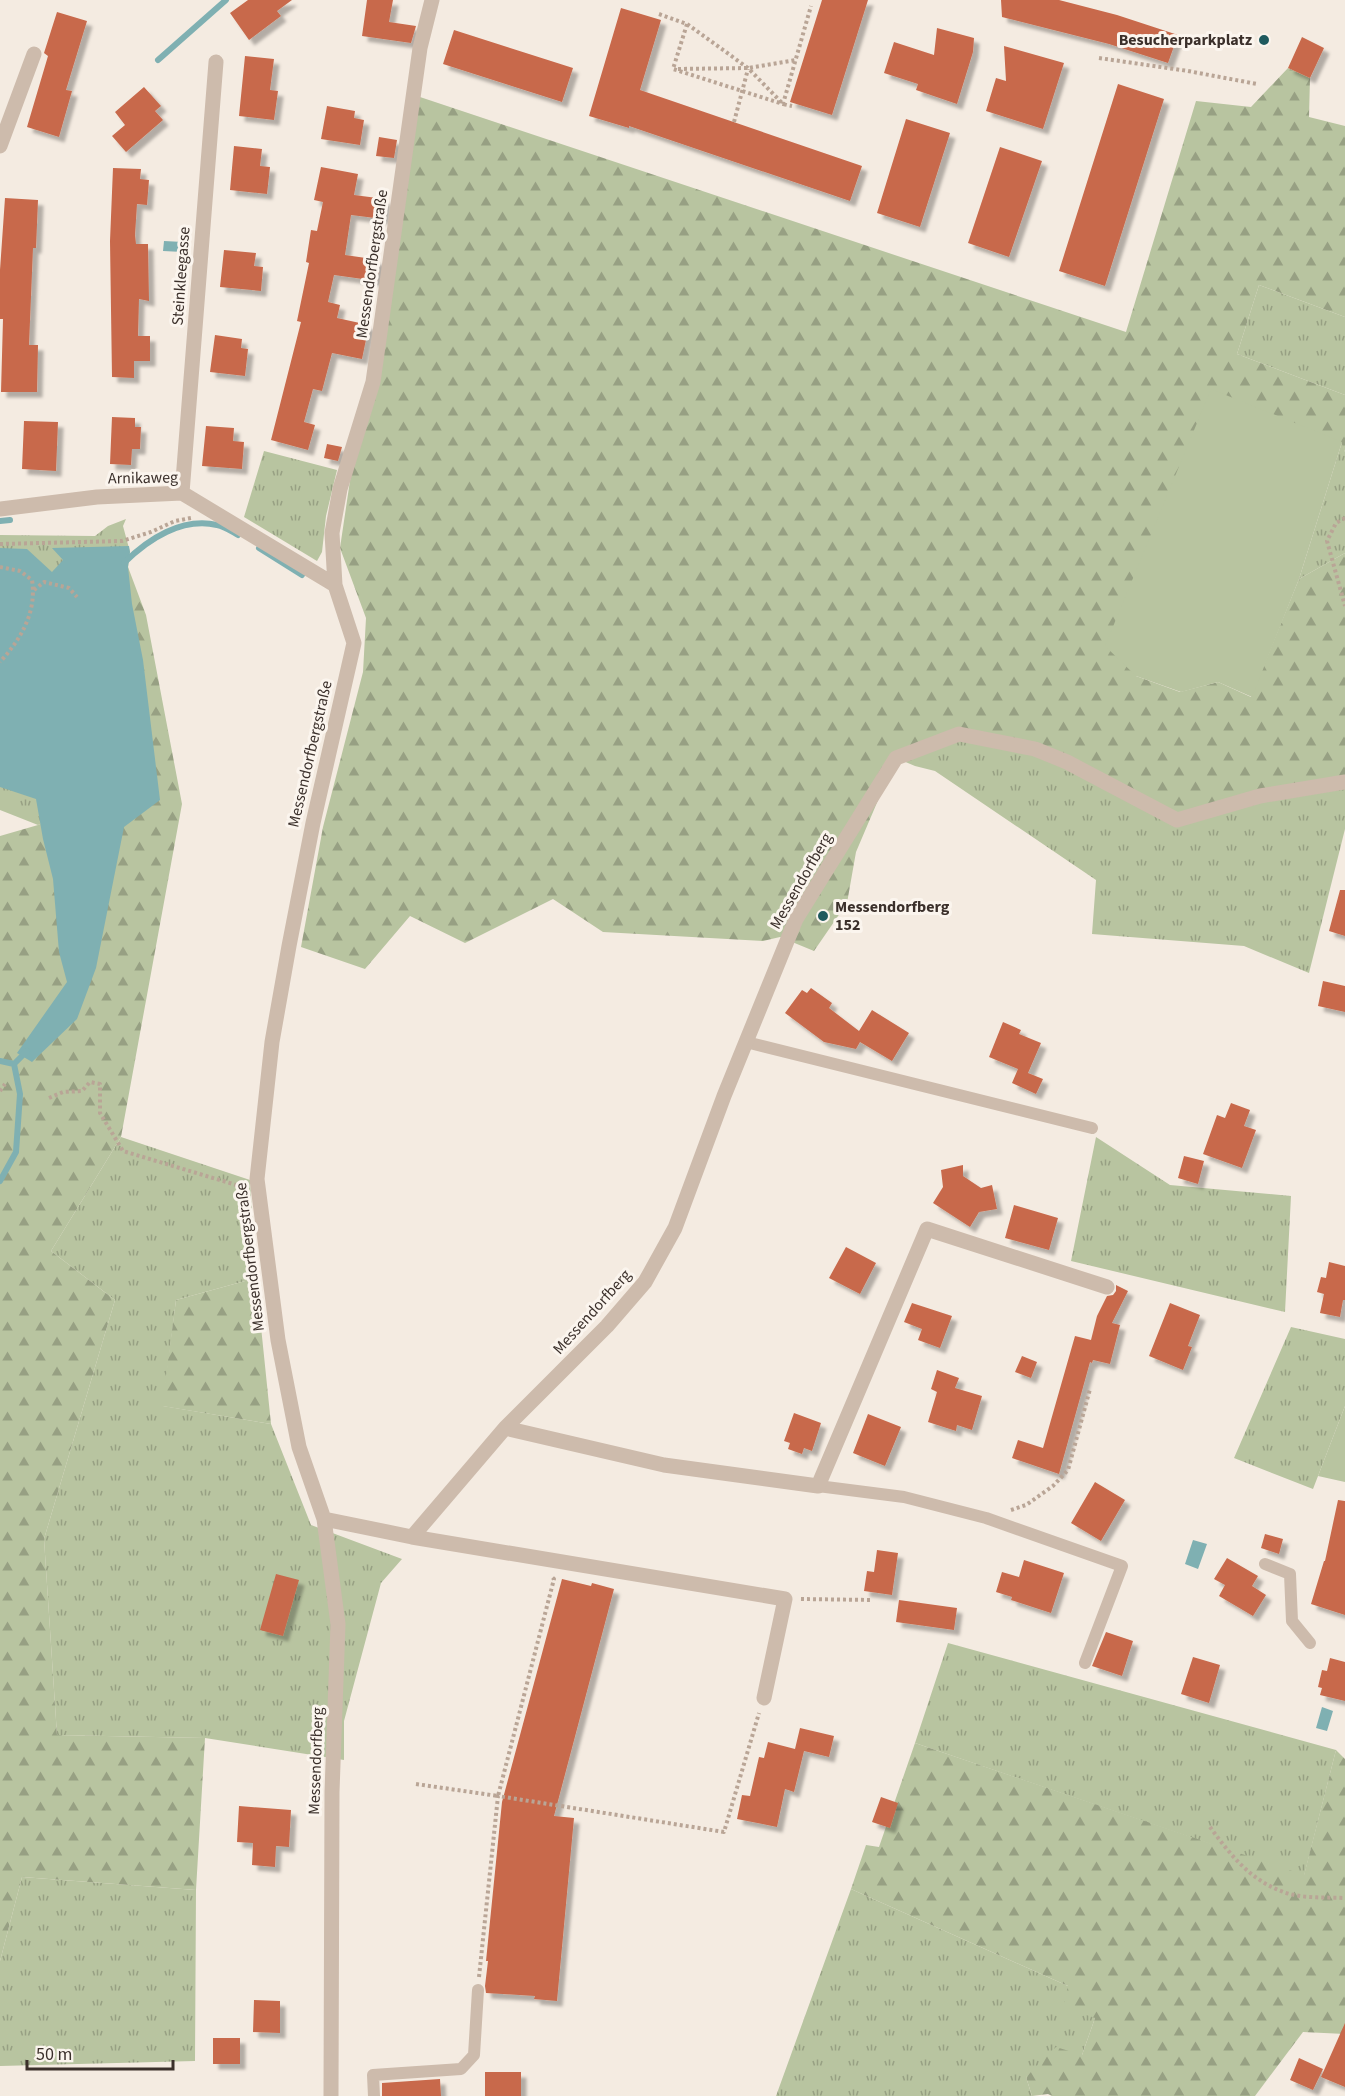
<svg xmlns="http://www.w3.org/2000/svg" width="1345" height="2096" font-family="'Source Sans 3',sans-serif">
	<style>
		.grass { fill: url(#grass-tufts) }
		.forest { fill: url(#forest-firs) }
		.garden { fill: #b8c4a0 }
		.water { fill: #7fb0b2 }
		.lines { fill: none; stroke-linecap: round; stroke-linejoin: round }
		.stream { stroke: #7fb0b2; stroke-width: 6 }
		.building { fill: #c8694b; filter: url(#shadow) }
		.path { stroke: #b9a596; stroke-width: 4; stroke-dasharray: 3 3; stroke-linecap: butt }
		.service { stroke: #cdbbac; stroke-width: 12 }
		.minor { stroke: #cdbbac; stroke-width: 15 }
		.poi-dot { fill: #1f5a5e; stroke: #fbf5ee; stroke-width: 2 }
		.labels { text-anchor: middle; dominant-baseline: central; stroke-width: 6; stroke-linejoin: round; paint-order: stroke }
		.poi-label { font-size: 16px; font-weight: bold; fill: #3b302b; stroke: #fbf5ee; text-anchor: end }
		.street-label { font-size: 16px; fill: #3b302b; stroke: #fbf5ee }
	</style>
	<defs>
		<pattern id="grass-tufts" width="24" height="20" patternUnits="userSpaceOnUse" patternTransform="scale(1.5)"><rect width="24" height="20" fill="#b8c4a0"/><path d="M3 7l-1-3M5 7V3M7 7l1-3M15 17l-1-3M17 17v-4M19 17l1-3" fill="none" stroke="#97a083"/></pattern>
		<pattern id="forest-firs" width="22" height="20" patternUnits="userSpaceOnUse" patternTransform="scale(1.5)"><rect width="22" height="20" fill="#b8c4a0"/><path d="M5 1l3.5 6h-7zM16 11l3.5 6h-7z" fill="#97a083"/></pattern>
		<filter id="shadow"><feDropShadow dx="5.5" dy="5.5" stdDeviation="1.5" flood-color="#0004"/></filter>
	</defs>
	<rect width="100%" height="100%" fill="#f4ebe1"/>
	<path class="grass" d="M1259,285l86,32v78l-108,-41z
		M1342,442l3,10v101l-46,26z
		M264,451l73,19 -11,46 -4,36 -5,9 -73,-44z
		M126,519l-3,7 7,26 -66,261 -26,12 -38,-15v-275l95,1 13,-10z
		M959,734l386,48v47l-36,144 -65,-27 -152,-12 4,-54 -161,-109 -20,-5 -19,-8z
		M121,1137l129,43 6,98 -80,22 -13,106 108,18 40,101 91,34 -21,24 -37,138v39l-139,-22 -148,-3 -13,-196 71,-239 -64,-49z
		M1096,1137l74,48 121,11 -6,116 -214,-51z
		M1291,1327l54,12v67l-32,83 -79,-31z
		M948,1643l388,107 -32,126 -389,-133z
		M22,1877l174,13 -1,171 -195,5v-105z
		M851,1889l217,97 27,32 -13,37 -56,22 6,19h-256z"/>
	<path class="forest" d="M1288,68l22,10 -1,39 36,9v191l-86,-32 -22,69 108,41v57l-4,-10 -205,234 44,16 38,-10 33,15 48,-118 46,-26v229l-168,38 -110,-58 -108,-28 -63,24 -40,94 -9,51 -33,48 -34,-14 -17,4 -160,-9 -50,-33 -88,44 -55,-27 -45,53 -64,-22 22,-120 40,-155 3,-54 -26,-70 12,-81 68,-370 706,235 70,-231 55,6z
		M130,552l-2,15 18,48 36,189 -61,333 -70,114 64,49 -71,239 13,196 148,3 -9,152 -174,-13 -22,84v-1125l38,-11 26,-12z
		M256,1278l15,146 -109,-18 14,-106z
		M915,1743l389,132 32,-125 9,9v275l-42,-2 -48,64h-203l-4,-2 -16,2 -6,-19 30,-30 26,8 13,-37 -32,-11 5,-21 -217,-97 15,-44 13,2z"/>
	<path class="garden" d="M1211,389l131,53 -43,137 -47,118 -34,-15 -37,10 -45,-16 -31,-30z
		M1345,1406v76l-27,-6z"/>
	<path class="water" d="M164,241l19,1v10l-20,-1z
		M129,546l1,6 -2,15 4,37 11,56 17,140 -36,27 -28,141 -19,51 -45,43 -15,-9 50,-71 -8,-30 -6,-73 -10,-40 -7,-40 -36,-12v-239l27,1 25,23 11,-12 -11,-12z
		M1193,1540l14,4 -9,25 -13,-5z
		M1322,1707l11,4 -6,20 -11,-3z"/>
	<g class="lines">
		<path class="stream" d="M158,60l68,-60
			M0,521l10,-1
			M259,548l43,27
			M124,563c24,-24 58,-46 93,-38 7,1 14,6 21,10
			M0,1061l14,3
			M0,1181l16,-29 4,-58 -6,-30 13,-13"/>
	</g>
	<path class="building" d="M248,0h44l-15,11 4,5 -32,24 -19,-27z
		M367,0h26l-4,22 27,4 -5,17 -49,-7z
		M822,0h46l-36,115 -42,-13z
		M1001,0h58l58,15 61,20 -10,28 -59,-19 -107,-27z
		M621,8l40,12 -21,70 222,76 -12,35 -221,-75v2l-40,-12z
		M57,12l30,9 -21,69 6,1 -13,46 -32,-10 21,-71 -4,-3z
		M937,28l37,10 -1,14 -16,52 -41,-14 2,-6 -34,-11 10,-31 40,13z
		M454,30l119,38 -11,34 -119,-38z
		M1302,37l22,11 -14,30 -22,-10z
		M1004,46l60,17 -21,66 -57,-18 10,-33 10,3z
		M245,56l29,3 -4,31 8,1 -4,29 -35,-4z
		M1118,84l46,15 -59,187 -46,-15z
		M144,87l17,19 -6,5 8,9 -37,32 -14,-16 13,-11 -10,-13z
		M327,106l28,5 -1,7 10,2 -4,25 -39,-6z
		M906,119l44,14 -30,94 -43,-14z
		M379,137l18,3 -3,18 -18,-2z
		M234,146l28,3 -2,17 10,1 -3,27 -37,-4z
		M1000,147l42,14 -33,96 -41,-14z
		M321,167l37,7 -4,21 31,4 -2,20 -32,-4 -6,40 35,5 -3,21 -43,-6 -6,27 12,3 -3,13 32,7 -7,34 -30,-6 -10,38 -9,-2 -9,33 11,3 -7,25 -37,-10 30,-118 -4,-1 12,-58 -3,-1 5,-32 6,1 6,-29 -9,-2z
		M113,168l28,1 -1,10 9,1 -2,25 -10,-1 -2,31 1,9h12l1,57 -10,-2 -1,37h12v25h-16v17l-22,-1 -2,-136z
		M5,198l33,2 -2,48h-3l-4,97h9l-1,47h-36l2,-73h-3v-49z
		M224,250l32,3 -2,13 9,1 -2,24 -41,-4z
		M215,335l27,4 -1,9 7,1 -3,27 -35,-4z
		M112,417l23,1v9h6l-1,22h-8l-1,16 -21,-1z
		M24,421l34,1 -2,49 -34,-2z
		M206,426l28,2 -1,13 11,1 -2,27 -40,-3z
		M327,444l15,3 -4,14 -14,-3z
		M1340,890h5v46l-16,-5z
		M1323,981l22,5v26l-27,-6z
		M811,988l21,15 -3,5 30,23 13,-21 37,23 -17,28 -32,-19 -4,7 -32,-7 -39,-29 17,-23 5,3z
		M1003,1022l18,8 -2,4 22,9 -13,30 15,6 -7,15 -24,-11 6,-14 -29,-12z
		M1231,1103l19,7 -6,16 12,4 -14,38 -39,-14 14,-39 8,3z
		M1184,1156l20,5 -6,23 -20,-6z
		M963,1165v11l18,12 11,-3 5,24 -18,3 -9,15 -37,-24 10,-16 -2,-17z
		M1014,1205l44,13 -9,32 -44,-12z
		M846,1247l30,16 -16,31 -31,-16z
		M1329,1262l16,4v34h-2l-3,17 -20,-4 4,-19 -7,-2 4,-15 5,1z
		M1116,1285l12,6 -16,32 8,2 -10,39 -17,-4 -1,3 -2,-1 -31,112 -47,-16 6,-18 25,8 32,-112 16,4 6,-24 10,-20 6,-1 3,-4z
		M912,1303l40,13 -12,32 -22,-8 4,-11 -18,-7z
		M1170,1303l30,12 -12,31 4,1 -9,23 -34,-14z
		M1022,1356l15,6 -6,16 -16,-6z
		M937,1370l22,8 -4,10 27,8 -10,34 -15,-5 -1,6 -28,-9 9,-30 -6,-3z
		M794,1413l27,10 -9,28 -8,-3 -2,6 -14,-5 2,-6 -6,-2z
		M868,1414l33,13 -16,39 -32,-13z
		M1095,1482l30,18 -24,41 -30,-18z
		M1338,1500l7,1v114l-34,-11 13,-43h1z
		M1265,1534l18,5 -4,15 -18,-6z
		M877,1550l21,3 -6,42 -28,-4 3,-20 7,1z
		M1227,1558l31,18 -6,10 14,9 -13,21 -34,-20 6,-11 -11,-6z
		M1024,1560l40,13 -13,40 -40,-13 1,-3 -16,-5 6,-20 17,5z
		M276,1574l23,6 -16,56 -23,-6z
		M562,1579l29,7 1,-3 22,6 -60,227 20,2 -17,183 -23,-2 1,-3 -49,-3 -1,-7 3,-25h-2l16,-159z
		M899,1600l58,8 -3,22 -58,-8z
		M1106,1632l27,9 -11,35 -30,-10z
		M1193,1657l27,8 -11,38 -28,-9z
		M1330,1658l15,4v39l-25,-6 2,-7 -4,-1 4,-17 5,1z
		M800,1728l34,8 -5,21 -25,-6 -10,41 -9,-3 -8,38 -40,-8 5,-24 8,1 9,-39 5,1 4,-16 27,7z
		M881,1797l17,6 -8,25 -18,-6z
		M239,1806l52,4 -2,37 -13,-1 -1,21 -23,-2 1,-22 -16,-1z
		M254,2000l26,1v32l-27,-1z
		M1345,2023v64l-24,-10z
		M213,2038h27v26h-27z
		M1299,2058l24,11 -10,21 -23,-10z
		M485,2072h36v24h-36z
		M440,2079l1,17h-59v-13z"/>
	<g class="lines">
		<path class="path" d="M659,14l28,10 61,44 35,36 9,2
			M687,24l-14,45 110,35 28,-98
			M1099,58l89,13 69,13
			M678,69l70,-1 48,-8
			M734,122l14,-53
			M1345,518l-9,5 -9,18 18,65
			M0,544l122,-3 29,-9 24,-11 16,-3
			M0,567l20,4 12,9c5,32 -11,59 -32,82
			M34,590l10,-8 25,6 8,9
			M0,1091l5,-7
			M49,1098l14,-6 19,-1 8,-9 10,2v29l23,38 120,36
			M1011,1510l15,-5 27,-19 15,-16 22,-81
			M801,1599l72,1
			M416,1784l82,12 56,-217 -2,-2
			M1210,1827c19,26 39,52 71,64 18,8 44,6 64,7
			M479,1977l19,-181 226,36 35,-119"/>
		<path class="service" d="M746,1042l346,86
			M818,1486l86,11 82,21 136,48 -37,97
			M1265,1564l25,10 2,47 18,22
			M374,2096l-1,-21 88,-6 13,-14 4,-65"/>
		<path class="minor" d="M0,146l34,-92
			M182,493l34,-431
			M0,509l97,-12 85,-4 153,92
			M505,1428l159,37 154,21 109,-257 180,58
			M324,1519l88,18 93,-109 102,-102 38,-44 30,-54 49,-132 72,-177 100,-161 63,-24 76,15 32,13 110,58 83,-24 85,-14
			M412,1537l373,62 -21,99
			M331,2096l1,-304 6,-168 -14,-105 -25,-72 -21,-107 -21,-161 15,-137 17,-96 24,-123 41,-180 -19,-58 -3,-52 8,-44 33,-107 47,-334 12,-48"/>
	</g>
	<g class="poi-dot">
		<circle cx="1264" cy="40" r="6"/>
		<circle cx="823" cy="916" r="6"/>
	</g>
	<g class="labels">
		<g class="poi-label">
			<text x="1252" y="40">Besucherparkplatz</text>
			<text x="835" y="907" text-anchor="start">Messendorfberg<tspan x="835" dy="18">152</tspan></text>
		</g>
		<g class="street-label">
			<text transform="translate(372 264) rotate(-82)">Messendorfbergstraße</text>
			<text transform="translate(181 276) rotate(-86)">Steinkleegasse</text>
			<text transform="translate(143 478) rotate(-1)">Arnikaweg</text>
			<text transform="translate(310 754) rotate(-77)">Messendorfbergstraße</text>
			<text transform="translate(801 881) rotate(-60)">Messendorfberg</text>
			<text transform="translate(250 1257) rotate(-97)">Messendorfbergstraße</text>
			<text transform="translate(592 1312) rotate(-48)">Messendorfberg</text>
			<text transform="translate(316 1761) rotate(-88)">Messendorfberg</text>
		</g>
	</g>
	<path d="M27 2060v9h146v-9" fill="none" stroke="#3b302b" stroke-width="3"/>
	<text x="36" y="2060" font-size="18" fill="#3b302b" stroke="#fbf5ee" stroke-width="4.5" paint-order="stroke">50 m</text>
</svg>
